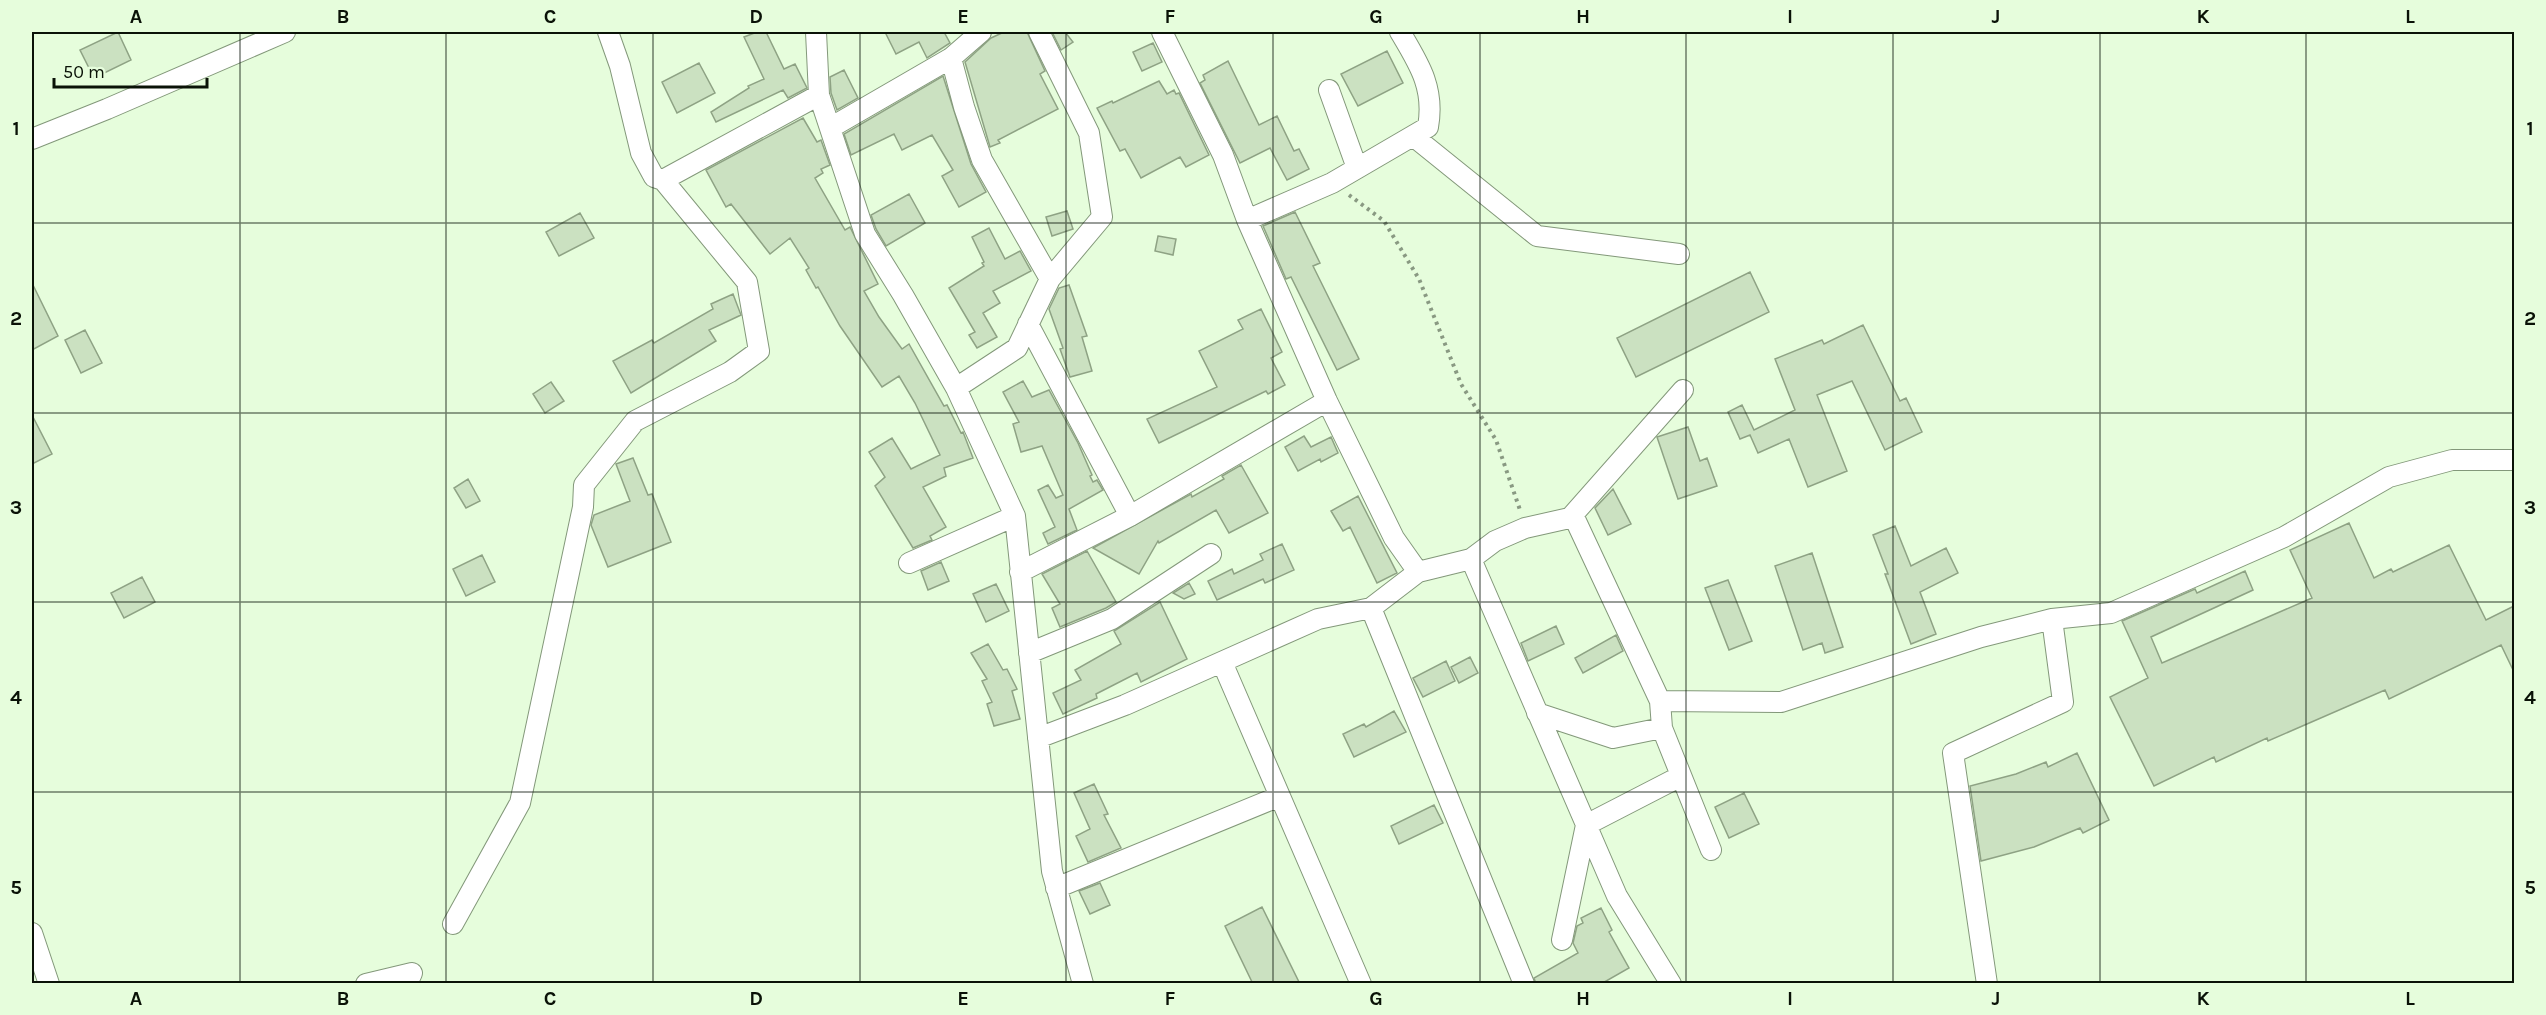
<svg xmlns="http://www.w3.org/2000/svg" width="2546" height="1015" font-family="Karla,sans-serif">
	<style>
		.building { fill: #cbe1c1; stroke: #8ea284; stroke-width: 1.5 }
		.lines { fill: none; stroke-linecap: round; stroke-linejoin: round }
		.minor-casing { stroke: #83987a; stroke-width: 22 }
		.path { stroke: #899982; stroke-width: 4; stroke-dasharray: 3 4.5; stroke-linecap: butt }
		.minor { stroke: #fff; stroke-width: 20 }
		.grid { fill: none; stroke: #0a1207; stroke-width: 1.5; stroke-opacity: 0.55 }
		.neatline { fill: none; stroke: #0a1207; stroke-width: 2 }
		.grid-label { font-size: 20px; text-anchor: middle; font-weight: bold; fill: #0a1207 }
	</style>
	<rect width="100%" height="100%" fill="#e6fddc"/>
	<path class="building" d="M118,32l13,28 -37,18 -14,-28z
		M757,32h9l18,37 11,-5 12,24 -19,10 -5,-8 -67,32 -5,-10 38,-24 -1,-2 16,-7 -20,-42z
		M885,32h59l6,11 -23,15 -8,-16 -23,12z
		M1004,32h23l18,39 -5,3 18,35 -60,31 2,3 -10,4 -25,-85 26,-24z
		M1052,32h13l8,10 -12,8z
		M1153,43l9,19 -20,9 -9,-19z
		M1387,51l16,32 -45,23 -17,-32z
		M1228,61l31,64 18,-9 17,35 5,-2 10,20 -22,11 -17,-32 -30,15 -40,-80 5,-3 -2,-5z
		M699,63l16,30 -38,20 -15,-31z
		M844,70l14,28 -21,12 -6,-17 -1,-16z
		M943,76l28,88 15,28 -27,15 -17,-31 11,-6 -21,-35 -30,15 -8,-16 -43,21 -7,-21z
		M1159,81l8,13 7,-4 2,4 3,-1 30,62 -23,12 -6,-10 -39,21 -16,-29 -5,2 -23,-43 15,-7 1,2z
		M803,118l14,24 4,-2 9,25 -9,4 2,4 -8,5 30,52 5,-3 28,57 -14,7 15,26 23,32 7,-5 35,62 3,-1 14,28 2,-1 10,26 -29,10 2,8 -23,11 23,40 -16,9 2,4 -19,8 -38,-62 10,-9 -16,-25 23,-14 19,31 29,-14 -25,-52 -16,-27 -17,11 -42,-61 -22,-39 -2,1 -10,-18 3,-2 -19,-30 -20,16 -39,-50 -5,3 -20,-37z
		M909,194l16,29 -39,23 -10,-17 -5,-14z
		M1067,211l6,18 -21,7 -6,-19z
		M1295,212l25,51 -7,3 46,93 -22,11 -46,-93 -5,2 -23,-53z
		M580,213l14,25 -35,18 -13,-24z
		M989,228l16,31 15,-8 11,20 -38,20 7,12 -17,10 14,24 -20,11 -8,-13 6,-3 -26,-44 35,-22 -2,-3 2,-1 -12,-25z
		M1158,236l18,3 -3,16 -18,-4z
		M1750,272l19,40 -133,65 -19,-39z
		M32,283l26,53 -26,14z
		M1069,285l18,51 -5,1 10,34 -22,6 -10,-28 3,-1 -14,-39 10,-21z
		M733,294l8,21 -32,15 7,11 -85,52 -18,-32 39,-21 2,3 59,-34 -2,-5z
		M1261,309l21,43 -11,6 14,27 -17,9 -2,-3 -107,52 -12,-24 70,-32 -18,-36 44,-22 -5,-9z
		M1863,325l37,76 6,-3 16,34 -37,18 -33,-69 -35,14 30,76 -39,16 -19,-48 -31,14 -8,-18 -10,4 -12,-27 14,-7 12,25 41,-20 -20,-51 47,-19 2,4z
		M85,330l17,33 -21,10 -16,-33z
		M1023,381l9,16 17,-7 29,53 14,32 -2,1 3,6 4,-2 6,10 -34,19 8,21 -29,14 -5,-11 12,-6 -17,-37 10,-5 8,13 7,-3 -21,-49 -21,6 -8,-28 6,-2 -16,-30z
		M551,382l13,19 -19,12 -12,-19z
		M32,415l20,39 -20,10z
		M1688,427l12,34 7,-3 10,28 -39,13 -21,-62z
		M1304,436l7,11 20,-10 7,16 -17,9 -1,-3 -22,12 -13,-24z
		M633,458l15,37 4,-1 19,48 -63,25 -17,-42 3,-10 36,-14 -14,-37z
		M1241,465l27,48 -39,20 -13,-23 -57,33 -1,-2 -19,33 -46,-26 98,-54 1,3 32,-18 -2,-3z
		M468,479l12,22 -14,7 -12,-20z
		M1613,489l18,35 -23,11 -13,-27z
		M1358,496l39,77 -20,10 -27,-56 -7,4 -12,-20z
		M2349,523l25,55 17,-9 2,3 56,-27 37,75 28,-14v66l-13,-27 -112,54 -4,-9 -117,51 -1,-3 -51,24 -2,-5 -60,29 -44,-89 38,-19 -26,-57 73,-32 2,4 48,-22 8,19 -102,47 11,26 150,-65 -22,-48z
		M1895,526l16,40 35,-18 12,25 -38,19 16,42 -25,10 -26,-70h3l-15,-39z
		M1282,544l12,26 -29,13 -2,-4 -46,21 -9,-19 24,-12 2,5 29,-14 -3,-6z
		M1087,551l29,51 -10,6 -46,19 -8,-19 8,-4 -18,-30z
		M1812,553l31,94 -18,6 -3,-10 -19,7 -28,-84z
		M482,555l13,27 -29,14 -13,-27z
		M941,562l8,19 -21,9 -7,-19z
		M142,577l13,25 -31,16 -13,-25z
		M1728,580l24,61 -23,9 -24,-62z
		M1189,583l6,11 -11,5 -11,-6z
		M996,584l13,27 -23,11 -13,-28z
		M1160,602l27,57 -46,23 -4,-9 -41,21 1,4 -34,16 -10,-21 28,-13 -6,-10 46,-26 -7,-13z
		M1556,626l8,18 -36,17 -7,-18z
		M1616,635l7,16 -40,22 -8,-15z
		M988,644l15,26 4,-1 10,20 -5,2 8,28 -26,7 -7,-22 5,-2 -10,-21 5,-2 -16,-26z
		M1470,657l8,16 -19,10 -8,-16z
		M1446,661l9,20 -32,16 -10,-19z
		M1394,711l12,21 -52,25 -11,-23 21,-10 2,3z
		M2077,753l32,67 -26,13 -3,-5 -46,19 -53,14 -11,-75 46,-12 30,-12 2,5z
		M1094,784l14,30 -4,1 17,33 -33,14 -12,-26 14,-7 -16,-36z
		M1744,793l15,31 -30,14 -14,-31z
		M1434,805l9,18 -44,21 -8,-18z
		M1100,883l10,22 -20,9 -11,-23z
		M1262,907l38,77h-47l-28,-58z
		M1601,908l11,22 -3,2 20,36 -28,16h-65l-2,-6 44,-25 -5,-10 4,-17 6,-3 -2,-5z"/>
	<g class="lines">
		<g class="minor-casing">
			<path id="minor" d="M816,32l3,63 46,139 38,61 53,93 59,128 37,355 31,113
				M1162,32l61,123 24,65 80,181 67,137 24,34
				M951,58l13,49 18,53 68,119
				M1329,90l28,78
				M830,128l121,-70 30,-26
				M1413,136l124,100 142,18
				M32,139l75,-30 178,-77
				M663,180l156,-85
				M1247,220l85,-37 96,-56c7,-39 -9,-63 -28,-95
				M1028,324l102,192
				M956,388l61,-40 33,-69 52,-62 -13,-84 -50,-101
				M1570,518l113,-128
				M1471,559l146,337 54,88
				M909,563l106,-47
				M1020,572l110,-56 197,-115
				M1371,608l153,376
				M1029,653l83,-34 99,-65
				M1222,662l139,322
				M1660,701l121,1 200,-65 71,-18 59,-6 173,-76 105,-60 63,-17h62
				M1537,713l76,25 49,-10
				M1038,738l87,-33 193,-86 53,-11 47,-36 53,-13 24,-18 30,-13 49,-11 86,184 2,27 49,122
				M1056,888l224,-92
				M453,924l67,-121 63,-296 1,-22 51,-64 95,-49 29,-21 -12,-69 -84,-102 -9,-3 -13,-24 -21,-87 -12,-34
				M32,933l17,51
				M1562,940l24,-115 95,-49
				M366,984l46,-11 -5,11
				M1987,984l-34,-231 110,-51 -11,-83"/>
		</g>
		<path class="path" d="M1349,195l35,26 35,58 42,105 35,56 24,70"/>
		<use href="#minor" class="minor"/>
	</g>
	<path class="grid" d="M240,32v952M446,32v952M653,32v952M860,32v952M1066,32v952M1273,32v952M1480,32v952M1686,32v952M1893,32v952M2100,32v952M2306,32v952M32,223h2482M32,413h2482M32,602h2482M32,792h2482"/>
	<rect width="2546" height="1015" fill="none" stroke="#e6fddc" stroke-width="66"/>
	<path d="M54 78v9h153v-9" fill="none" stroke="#0a1207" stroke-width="3"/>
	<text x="63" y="78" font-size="18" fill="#0a1207" stroke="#e6fddc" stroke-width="4.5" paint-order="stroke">50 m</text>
	<rect x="33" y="33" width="2480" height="949" class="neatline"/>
	<g class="grid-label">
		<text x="136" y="23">A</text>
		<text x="343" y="23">B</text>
		<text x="550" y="23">C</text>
		<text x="756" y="23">D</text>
		<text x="963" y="23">E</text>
		<text x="1170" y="23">F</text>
		<text x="1376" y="23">G</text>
		<text x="1583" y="23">H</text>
		<text x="1790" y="23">I</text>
		<text x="1996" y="23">J</text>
		<text x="2203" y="23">K</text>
		<text x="2410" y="23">L</text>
		<text x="16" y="135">1</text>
		<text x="2530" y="135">1</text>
		<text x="16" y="325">2</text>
		<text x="2530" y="325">2</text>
		<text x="16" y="514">3</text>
		<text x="2530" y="514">3</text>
		<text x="16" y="704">4</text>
		<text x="2530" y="704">4</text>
		<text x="16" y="894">5</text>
		<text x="2530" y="894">5</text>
		<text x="136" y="1005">A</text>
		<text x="343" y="1005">B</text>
		<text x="550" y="1005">C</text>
		<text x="756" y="1005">D</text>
		<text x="963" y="1005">E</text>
		<text x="1170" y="1005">F</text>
		<text x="1376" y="1005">G</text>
		<text x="1583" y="1005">H</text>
		<text x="1790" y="1005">I</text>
		<text x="1996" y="1005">J</text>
		<text x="2203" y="1005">K</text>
		<text x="2410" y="1005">L</text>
	</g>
</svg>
